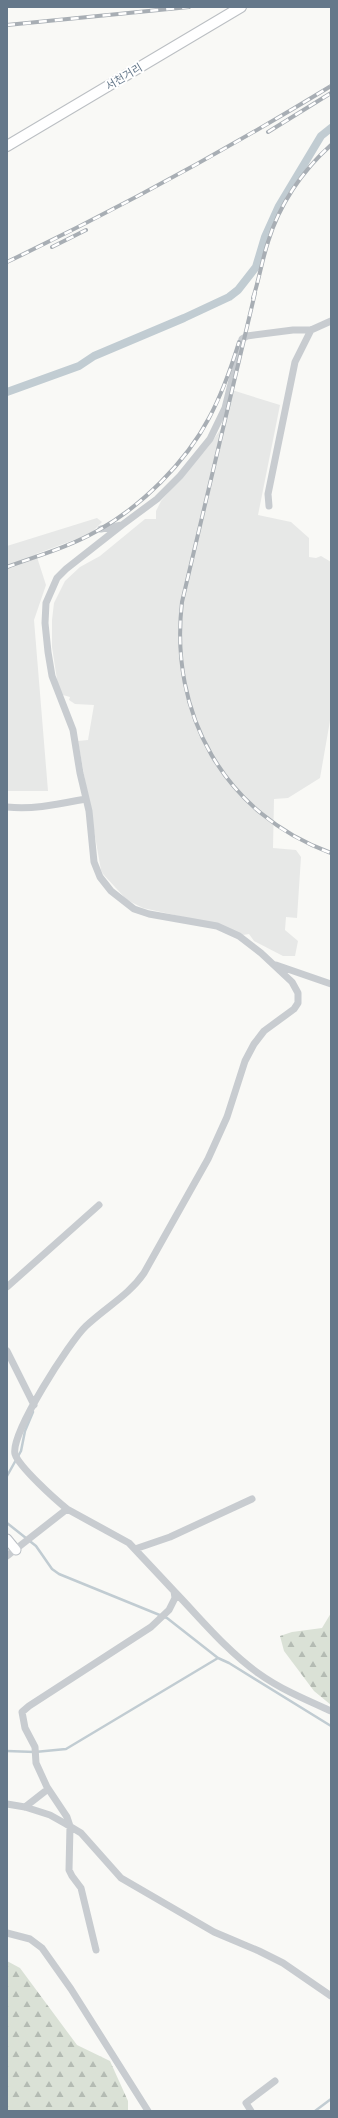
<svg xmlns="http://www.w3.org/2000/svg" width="338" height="2118" font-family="'Work Sans','Noto Sans KR',sans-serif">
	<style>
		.built { fill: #e7e8e7 }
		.forest { fill: url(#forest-firs) }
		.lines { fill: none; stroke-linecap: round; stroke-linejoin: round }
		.stream { stroke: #c1ccd2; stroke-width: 2.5 }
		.canal { stroke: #c1ccd2; stroke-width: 8 }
		.secondary-casing { stroke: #babfc4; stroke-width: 11 }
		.primary-casing { stroke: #bbbfc3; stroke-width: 12 }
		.street { stroke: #c8ccd0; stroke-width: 7 }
		.secondary { stroke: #fff; stroke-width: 9 }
		.primary { stroke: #fff; stroke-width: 10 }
		.rail-casing { stroke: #a8aeb4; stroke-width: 4 }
		.rail { stroke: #fff; stroke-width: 2.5; stroke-dasharray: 8; stroke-linecap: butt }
		.labels { text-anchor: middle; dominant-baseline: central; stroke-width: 4; stroke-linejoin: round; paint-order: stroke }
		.street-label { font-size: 11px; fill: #65788a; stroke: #fff }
	</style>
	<defs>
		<pattern id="forest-firs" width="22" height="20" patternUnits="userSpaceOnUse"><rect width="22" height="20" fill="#dae1d6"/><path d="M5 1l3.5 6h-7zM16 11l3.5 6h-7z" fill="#b4bbb3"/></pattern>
	</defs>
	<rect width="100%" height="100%" fill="#f9f9f6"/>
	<path class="built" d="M232,390l48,15 -22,110 33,7 18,16v19l7,1 5,-2 10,6v153l-11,63 -32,20 -14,1 -1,49 23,2 5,7 -4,61 -11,-1 -1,13 13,11 -3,15h-12l-29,-15 -5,-7 -6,1 -55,-17 -45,-10 -16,-8 -24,-26 -2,-4 -23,-129 10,-1 6,-35 -19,-1 -6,-4 1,-3 -7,-2 -5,-9 -6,-39v-27l2,-17 11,-22 15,-14 20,-11 45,-37h11v-8l5,-10 47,-54 15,-21z
		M97,518l5,4 -12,12 -54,20 10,31 -12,35 14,171h-41v-245z"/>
	<path class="forest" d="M331,1613v92l-17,-14 -30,-40 -4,-15 12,-4 30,-4z
		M7,1961l13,7 57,77 33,16 18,40v10h-121z"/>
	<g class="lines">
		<path class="stream" d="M7,1476l14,-25 4,-20 8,-19
			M7,1523l29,23 16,23 7,5 108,44 51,40
			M7,1751l28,1 31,-3 152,-91 11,5 102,63
			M315,2111l16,-12"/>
		<path class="canal" d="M7,392l72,-26 15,-10 90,-38 45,-21 9,-7 18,-23 9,-30 14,-31 42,-70 10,-8"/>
		<g class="secondary-casing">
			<path id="secondary" d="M7,1539l9,11"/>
		</g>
		<g class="primary-casing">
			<path id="primary" d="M7,146l234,-139"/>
		</g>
		<path class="street" d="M269,506l-1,-12 27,-132 16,-32
			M101,529l21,-4 35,-26 23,-23 30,-37 15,-31 17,-69 5,-3 46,-6h18l20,-9
			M7,807c26,3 52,-3 78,-8
			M276,965l55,19
			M7,1287l92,-82
			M7,1351l27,54
			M67,1509l62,34 45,48 1,7 -6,12 -18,17 -122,79 -7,6 3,16 10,19 1,16 11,24 20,30 3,9 -1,44 3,6 9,12 15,62
			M135,1549l35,-12 82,-38
			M7,1556l60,-47c-11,-9 -48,-42 -52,-55 -5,-20 55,-113 71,-128 20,-19 43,-31 58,-53l64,-114 19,-42 18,-56 9,-17 10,-13 30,-22 4,-6v-10l-6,-11 -31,-29 -22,-17 -22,-10 -68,-12 -15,-5 -23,-18 -11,-14 -6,-15 -5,-51 -9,-38 -7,-43 -21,-54 -4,-24 -3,-29 1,-20 11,-25 9,-9 56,-44
			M174,1591c27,28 52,59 84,82 22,16 48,27 73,38
			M7,1804l18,3 25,8 16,9 15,9 40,45 93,54 45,19 24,12 48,33
			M25,1807l23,-18
			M7,1933l23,6 12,9 29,41 77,122
			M251,2111l-5,-8 29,-22"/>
		<use href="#secondary" class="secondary"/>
		<use href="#primary" class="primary"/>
		<g class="rail-casing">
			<path id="rail" d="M7,25l182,-18
				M268,132l63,-39
				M52,247l34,-17
				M7,262c111,-53 219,-112 324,-176
				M255,293l-73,309c-13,112 42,212 149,251
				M253,298c6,-18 9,-38 15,-56 11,-37 34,-71 63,-97
				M7,567c30,-11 62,-20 90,-36 44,-24 89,-69 112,-113 13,-24 22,-50 30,-76"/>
		</g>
		<use href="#rail" class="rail"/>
	</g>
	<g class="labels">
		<g class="street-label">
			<text transform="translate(124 77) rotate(-31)">서천거리</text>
		</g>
	</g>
	<rect width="338" height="2118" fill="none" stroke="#65788a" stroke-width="16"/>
</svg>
